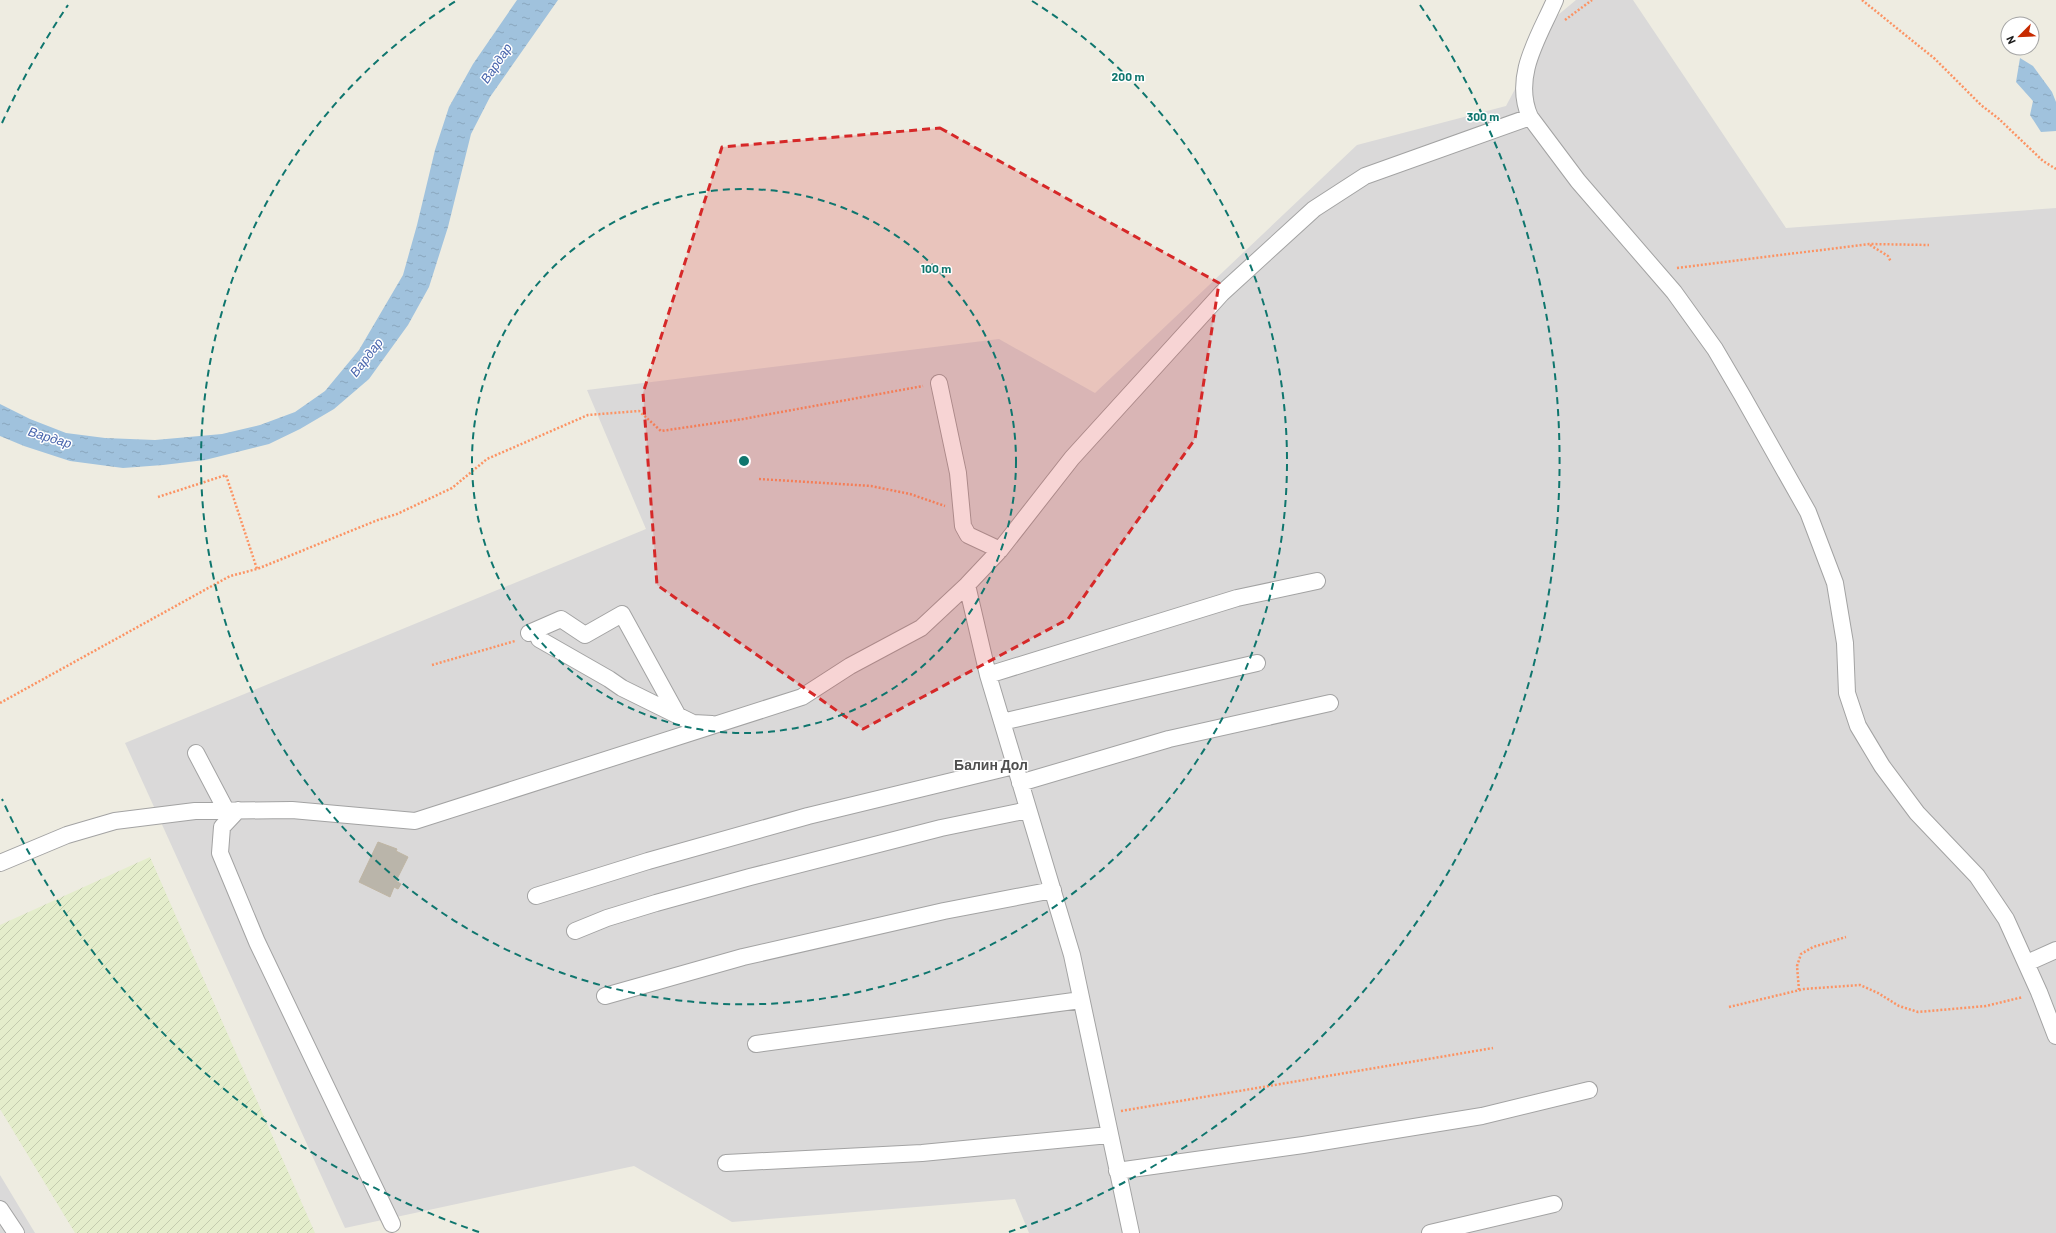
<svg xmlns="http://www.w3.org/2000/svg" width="2056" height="1233" font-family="Barlow,sans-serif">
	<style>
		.residential { fill: #dad9d9 }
		.farmland { fill: url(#farmland-furrows) }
		.water { fill: url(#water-ripples) }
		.building { fill: #bab5aa; stroke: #bfb5a3 }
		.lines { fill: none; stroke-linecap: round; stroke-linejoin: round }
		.street-casing { stroke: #a3a3a3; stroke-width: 18 }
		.path { stroke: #fc9363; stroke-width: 2.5; stroke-dasharray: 2 2; stroke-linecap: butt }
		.street { stroke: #fff; stroke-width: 16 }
		.marked { fill: #d62828; fill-opacity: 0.2; stroke: #d62828; stroke-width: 3; stroke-dasharray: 8 5; stroke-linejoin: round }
		.ring { fill: none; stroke: #0f766e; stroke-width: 2; stroke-dasharray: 7 5 }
		.labels { text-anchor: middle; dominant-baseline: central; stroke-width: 3; stroke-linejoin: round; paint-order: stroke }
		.water-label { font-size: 13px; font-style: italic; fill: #4764ac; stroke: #fff }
		.quarter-label { font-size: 14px; font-weight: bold; fill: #4f4f4f; stroke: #fff }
		.centre { fill: #0f766e; stroke: #fff; stroke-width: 2 }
		.ring-label { font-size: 12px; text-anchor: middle; font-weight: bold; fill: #0f766e; stroke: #fff; stroke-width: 3; stroke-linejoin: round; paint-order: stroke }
	</style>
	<defs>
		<pattern id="farmland-furrows" width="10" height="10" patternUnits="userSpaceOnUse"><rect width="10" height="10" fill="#e4edcb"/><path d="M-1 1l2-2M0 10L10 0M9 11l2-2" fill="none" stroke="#c3cbae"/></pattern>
		<pattern id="water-ripples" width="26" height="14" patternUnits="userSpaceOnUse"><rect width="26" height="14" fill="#a0c2dd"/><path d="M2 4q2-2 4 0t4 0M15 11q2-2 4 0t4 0" fill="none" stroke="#89a6bd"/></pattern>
	</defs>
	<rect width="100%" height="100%" fill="#eeece1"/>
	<path class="residential" d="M1576,0h57l153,228 270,-20v1025h-1027l-14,-34 -283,23 -98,-56 -289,62 -220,-485 521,-214 -59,-139 412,-51 96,54 262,-248 149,-39 46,-86z
		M0,1175l35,58h-35z"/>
	<path class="farmland" d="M150,857l165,376h-240l-75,-124v-184z"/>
	<path class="water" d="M517,0h41l-68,97 -19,37 -23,93 -19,60 -21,38 -39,54 -35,30 -34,20 -31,15 -64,16 -42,5 -40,3 -53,-7 -46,-15 -24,-10v-32l30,15 36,14 39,5 50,2 67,-6 38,-9 35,-13 30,-21 34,-41 44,-75 14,-50 18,-75 14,-43 24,-43z
		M2020,58l13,8 19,26 4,10v29l-15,1 -11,-17 3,-14 -17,-19z"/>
	<path class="building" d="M378,842l19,7 -1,2 12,6 -12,24 5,3 -3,5 -4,-2 -4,10 -31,-15z"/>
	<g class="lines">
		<g class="street-casing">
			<path id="street" d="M1530,117l48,64 96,111 41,57 27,46 66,117 27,71 10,60 2,50 11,33 24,40 35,47 60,63 29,43 33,73 17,44
				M939,383l19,90 5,53 5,9 32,15
				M967,585l21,90 84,280 59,278
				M529,633l32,-14 24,16 37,-21 55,100
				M539,639l70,40 13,9 71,35 19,1
				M988,675l249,-77 80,-17
				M1002,722l255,-59
				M196,753l30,57
				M1020,783l149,-44 161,-36
				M238,810l-16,17 -2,26 37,89 135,282
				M0,863l67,-28 48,-14 80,-10 97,-1 123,11 387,-124 48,-31 71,-38 46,-43 33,-35 72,-92 150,-165 92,-84 51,-33 165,-59c-18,-41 9,-80 25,-117
				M536,896l112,-35 160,-45 206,-50
				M575,931l32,-13 49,-15 94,-26 191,-49 87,-18
				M2027,963l29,-13
				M605,996l138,-39 201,-46 109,-21
				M756,1044l325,-44
				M726,1163l196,-10 187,-18
				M1117,1171l186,-26 179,-29 107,-26
				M0,1209l16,24
				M1430,1233l124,-29"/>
		</g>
		<path class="path" d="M1862,0l73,59 46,46 18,14 44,42 13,8
			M1565,20l27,-20
			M1870,245l18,11 3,6
			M1677,268l192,-24 60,1
			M759,479l112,7 39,8 35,12
			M158,497l68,-22 31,94
			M432,665l83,-24
			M0,703l230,-127 27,-7 121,-49 19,-6 55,-26 35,-29 101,-44 51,-4 22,20 82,-12 180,-33
			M1799,990l-2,-24 4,-12 12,-7 33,-10
			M1729,1007l75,-18 56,-4 18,8 21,13 19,6 68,-6 37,-9
			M1121,1111l372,-63"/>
		<use href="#street" class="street"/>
	</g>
	<path class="marked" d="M940,128l279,155 -24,156 -127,180 -205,110 -206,-144 -14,-192 79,-246z"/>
	<g class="ring">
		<circle cx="744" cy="461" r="272"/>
		<path d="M1032 1A543 543 0 1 1 456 1"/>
		<path d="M479 1232A815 815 0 0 1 2 799M2 123A815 815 0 0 1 68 5M1420 5A815 815 0 0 1 1009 1232"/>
	</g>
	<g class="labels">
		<g class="water-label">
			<text transform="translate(496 63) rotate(-56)">Вардар</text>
			<text transform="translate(366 357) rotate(-52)">Вардар</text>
			<text transform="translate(50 437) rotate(17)">Вардар</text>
		</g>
		<g class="quarter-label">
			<text x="991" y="764">Балин Дол</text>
		</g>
	</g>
	<circle cx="744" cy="461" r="6" class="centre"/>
	<g class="ring-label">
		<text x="1128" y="81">200 m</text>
		<text x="1483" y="121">300 m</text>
		<text x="936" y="273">100 m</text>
	</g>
	<g transform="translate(2020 36) rotate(246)"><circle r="19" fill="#ffffff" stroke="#a4a4a4"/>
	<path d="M0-3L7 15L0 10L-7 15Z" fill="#c72a00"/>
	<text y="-6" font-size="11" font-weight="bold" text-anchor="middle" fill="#1c1c1c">N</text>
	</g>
</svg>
